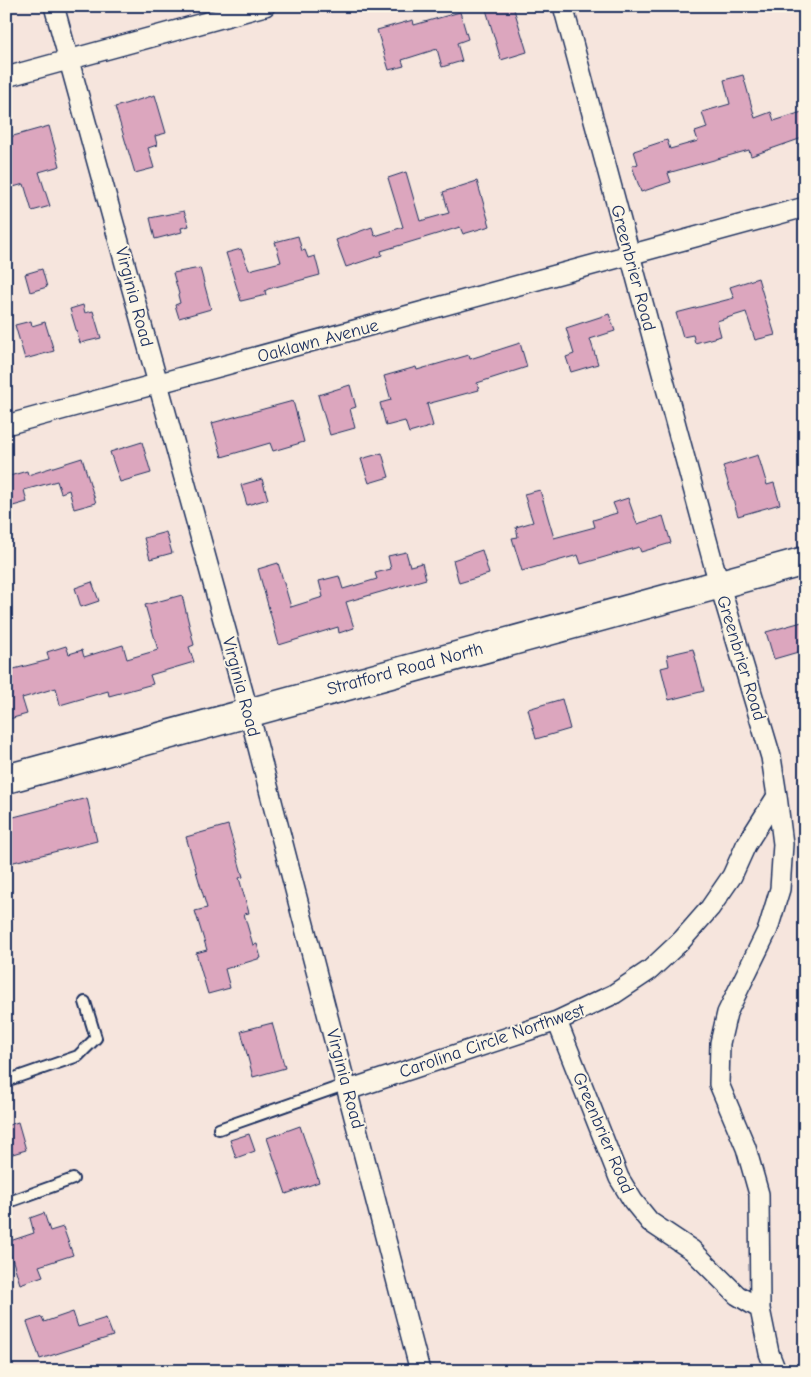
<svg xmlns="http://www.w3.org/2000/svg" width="811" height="1377" font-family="'Comic Neue',sans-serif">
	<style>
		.building { fill: #dca6be; stroke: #1b2f5e }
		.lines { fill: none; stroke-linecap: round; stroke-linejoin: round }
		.service-casing { stroke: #1b2f5e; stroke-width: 14 }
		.minor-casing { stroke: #1b2f5e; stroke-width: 22 }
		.secondary-casing { stroke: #1b2f5e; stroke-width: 31 }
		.service { stroke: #fcf5e5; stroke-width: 10 }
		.minor { stroke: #fcf5e5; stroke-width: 19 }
		.secondary { stroke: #fcf5e5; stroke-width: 28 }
		.labels { text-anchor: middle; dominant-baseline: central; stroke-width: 4; stroke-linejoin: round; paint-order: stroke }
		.street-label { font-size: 18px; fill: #1b2f5e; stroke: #fcf5e5 }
	</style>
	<rect width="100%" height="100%" fill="#f6e5dd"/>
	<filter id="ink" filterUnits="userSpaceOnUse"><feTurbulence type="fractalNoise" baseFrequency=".02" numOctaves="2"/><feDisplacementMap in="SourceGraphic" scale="10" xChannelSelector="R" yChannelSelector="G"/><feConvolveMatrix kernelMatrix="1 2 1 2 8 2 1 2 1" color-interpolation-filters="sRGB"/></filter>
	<g filter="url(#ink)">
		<path class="building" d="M485,6h28l14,46 -26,8z
			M460,12l8,27 -11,4 5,18 -20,6 -5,-18 -35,11 2,6 -15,4 -12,-40 36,-10 1,5z
			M743,75l12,43 16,-6 3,9 31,-10v26l-54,19 -2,-6 -81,23 3,9 -30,10 -9,-26 6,-2 -4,-13 33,-11 3,9 28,-8 -3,-9 12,-4 -5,-16 28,-8 -6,-24z
			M155,95l11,38 -11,3 2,9 -9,3 6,20 -19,5 -20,-66z
			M49,126l11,40 -21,6 11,34 -18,5 -8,-27 -18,5v-51z
			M406,172l14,49 29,-8 -6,-21 34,-11 13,45 -27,8 -3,-7 -79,24 1,4 -36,12 -10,-27 36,-13 3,9 28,-9 -15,-49z
			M184,211l5,15 -8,2 1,4 -27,7 -5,-21z
			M298,236l4,15 3,-1 3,8 7,-2 5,19 -52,14 -3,2 1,4 -25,6 -15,-48 15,-4 8,21 32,-8 -6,-20z
			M200,268l11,41 -32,9 -4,-13 5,-2 -2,-8 1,-1 -6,-21z
			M42,269l5,18 -17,5 -5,-18z
			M758,278l17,57 -20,5 -9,-28 -29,9 4,15 -26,7 -2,-8 -10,2 -7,-24 58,-15 -4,-11z
			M83,305l2,8 8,-2 8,27 -21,5 -10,-34z
			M609,314l6,17 -25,8 8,25 -27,8 -5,-15 8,-3 -8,-26z
			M31,321l1,5 13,-4 9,29 -29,8 -10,-34z
			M520,343l7,24 -50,16 2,7 -52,14 6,22 -24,7 -4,-12 -19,5 -6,-23 11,-3 -7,-24 32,-9 1,3 52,-15 1,4z
			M350,385l6,22 -6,2 5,19 -25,7 -12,-40z
			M293,401l11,41 -31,9 -3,-8 -48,14 -10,-34z
			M142,442l9,31 -31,9 -10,-30z
			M382,453l7,24 -20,6 -8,-24z
			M758,455l9,30 7,-2 6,21 -42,12 -15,-50z
			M82,458l14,45 -22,6 -5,-19 -8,3 -4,-12 -33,9 3,12 -21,6v-31l21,-6 1,4z
			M262,479l6,20 -21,6 -6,-20z
			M540,490l14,48 41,-11 -2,-7 24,-7 -4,-10 15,-5 9,26 26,-8 8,27 -30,9 -2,-5 -58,17 -3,-9 -56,16 -10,-33 6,-1 -2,-10 17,-5 -9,-28z
			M166,532l6,21 -22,6 -6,-21z
			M482,550l7,24 -30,9 -6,-23z
			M406,552l4,14 12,-3 4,16 -80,23 8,26 -15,5 -1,-6 -59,18 -21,-76 20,-6 13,44 32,-10 -4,-16 20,-5 4,13 34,-10 -2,-6 16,-4 -3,-13z
			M92,582l7,19 -18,6 -6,-19z
			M182,595l12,50 -5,2 5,15 -44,13 3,9 -44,12 -1,-5 -48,14 -4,-17 -27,8 -7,2 5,16 -21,6v-49l43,-11 -2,-8 19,-6 3,8 13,-4 2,7 39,-12 4,14 31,-9 -13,-45z
			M802,622l3,9v19l-31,9 -8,-27z
			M693,649l11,42 -35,9 -8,-32 8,-2 -2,-11z
			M562,699l8,30 -34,10 -8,-30z
			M87,798l10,43 -87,22 -4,-16v-28z
			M228,825l15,52 -4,1 10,35 -5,1 9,31 4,-1 4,14 -36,11 5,19 -22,6 -12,-41 11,-3 -12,-39 12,-3 -21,-71z
			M272,1023l13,45 -32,9 -12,-46z
			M18,1122l8,28 -20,6v-30z
			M300,1126l19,56 -33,12 -19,-56z
			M249,1134l6,17 -19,7 -6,-18z
			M44,1213l6,18 13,-4 10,28 -34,11 4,10 -23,8 -13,-42 27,-9 -4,-15z
			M73,1312l5,15 28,-9 7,18 -73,23 -13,-37 15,-5 2,5z"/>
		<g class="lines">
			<g class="service-casing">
				<path id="service" d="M6,1081l72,-25 18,-18 -11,-36
					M219,1129l128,-45
					M6,1203l67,-24"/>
			</g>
			<g class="minor-casing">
				<path id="minor" d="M54,6l200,726 166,639
					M563,6l151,560 57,191 6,39 6,48 -3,45 -12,40 -41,84 -7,30 -1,41 27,64 13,46 1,115 9,44 7,18
					M6,77l259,-71
					M6,425l799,-218
					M557,1021l62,157 14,23 17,21 42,28 45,45 23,14
					M348,1090l209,-69 57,-27 36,-24 32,-30 28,-32 22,-32 14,-31 31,-49"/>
			</g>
			<g class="secondary-casing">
				<path id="secondary" d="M6,779l799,-218"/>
			</g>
			<use href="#service" class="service"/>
			<use href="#minor" class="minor"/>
			<use href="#secondary" class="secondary"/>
		</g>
	</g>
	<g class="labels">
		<g class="street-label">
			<text transform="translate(633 268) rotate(75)">Greenbrier Road</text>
			<text transform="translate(134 297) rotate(75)">Virginia Road</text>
			<text transform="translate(318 341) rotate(-15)">Oaklawn Avenue</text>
			<text transform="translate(741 658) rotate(73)">Greenbrier Road</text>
			<text transform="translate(405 669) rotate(-15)">Stratford Road North</text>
			<text transform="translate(241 687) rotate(75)">Virginia Road</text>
			<text transform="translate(492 1041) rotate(-19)">Carolina Circle Northwest</text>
			<text transform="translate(345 1079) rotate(75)">Virginia Road</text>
			<text transform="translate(603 1133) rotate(67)">Greenbrier Road</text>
		</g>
	</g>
	<rect width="811" height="1377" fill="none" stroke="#fcf5e5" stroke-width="25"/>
	<rect x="12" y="12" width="786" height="1352" fill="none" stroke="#1b2f5e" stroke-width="2" filter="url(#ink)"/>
</svg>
